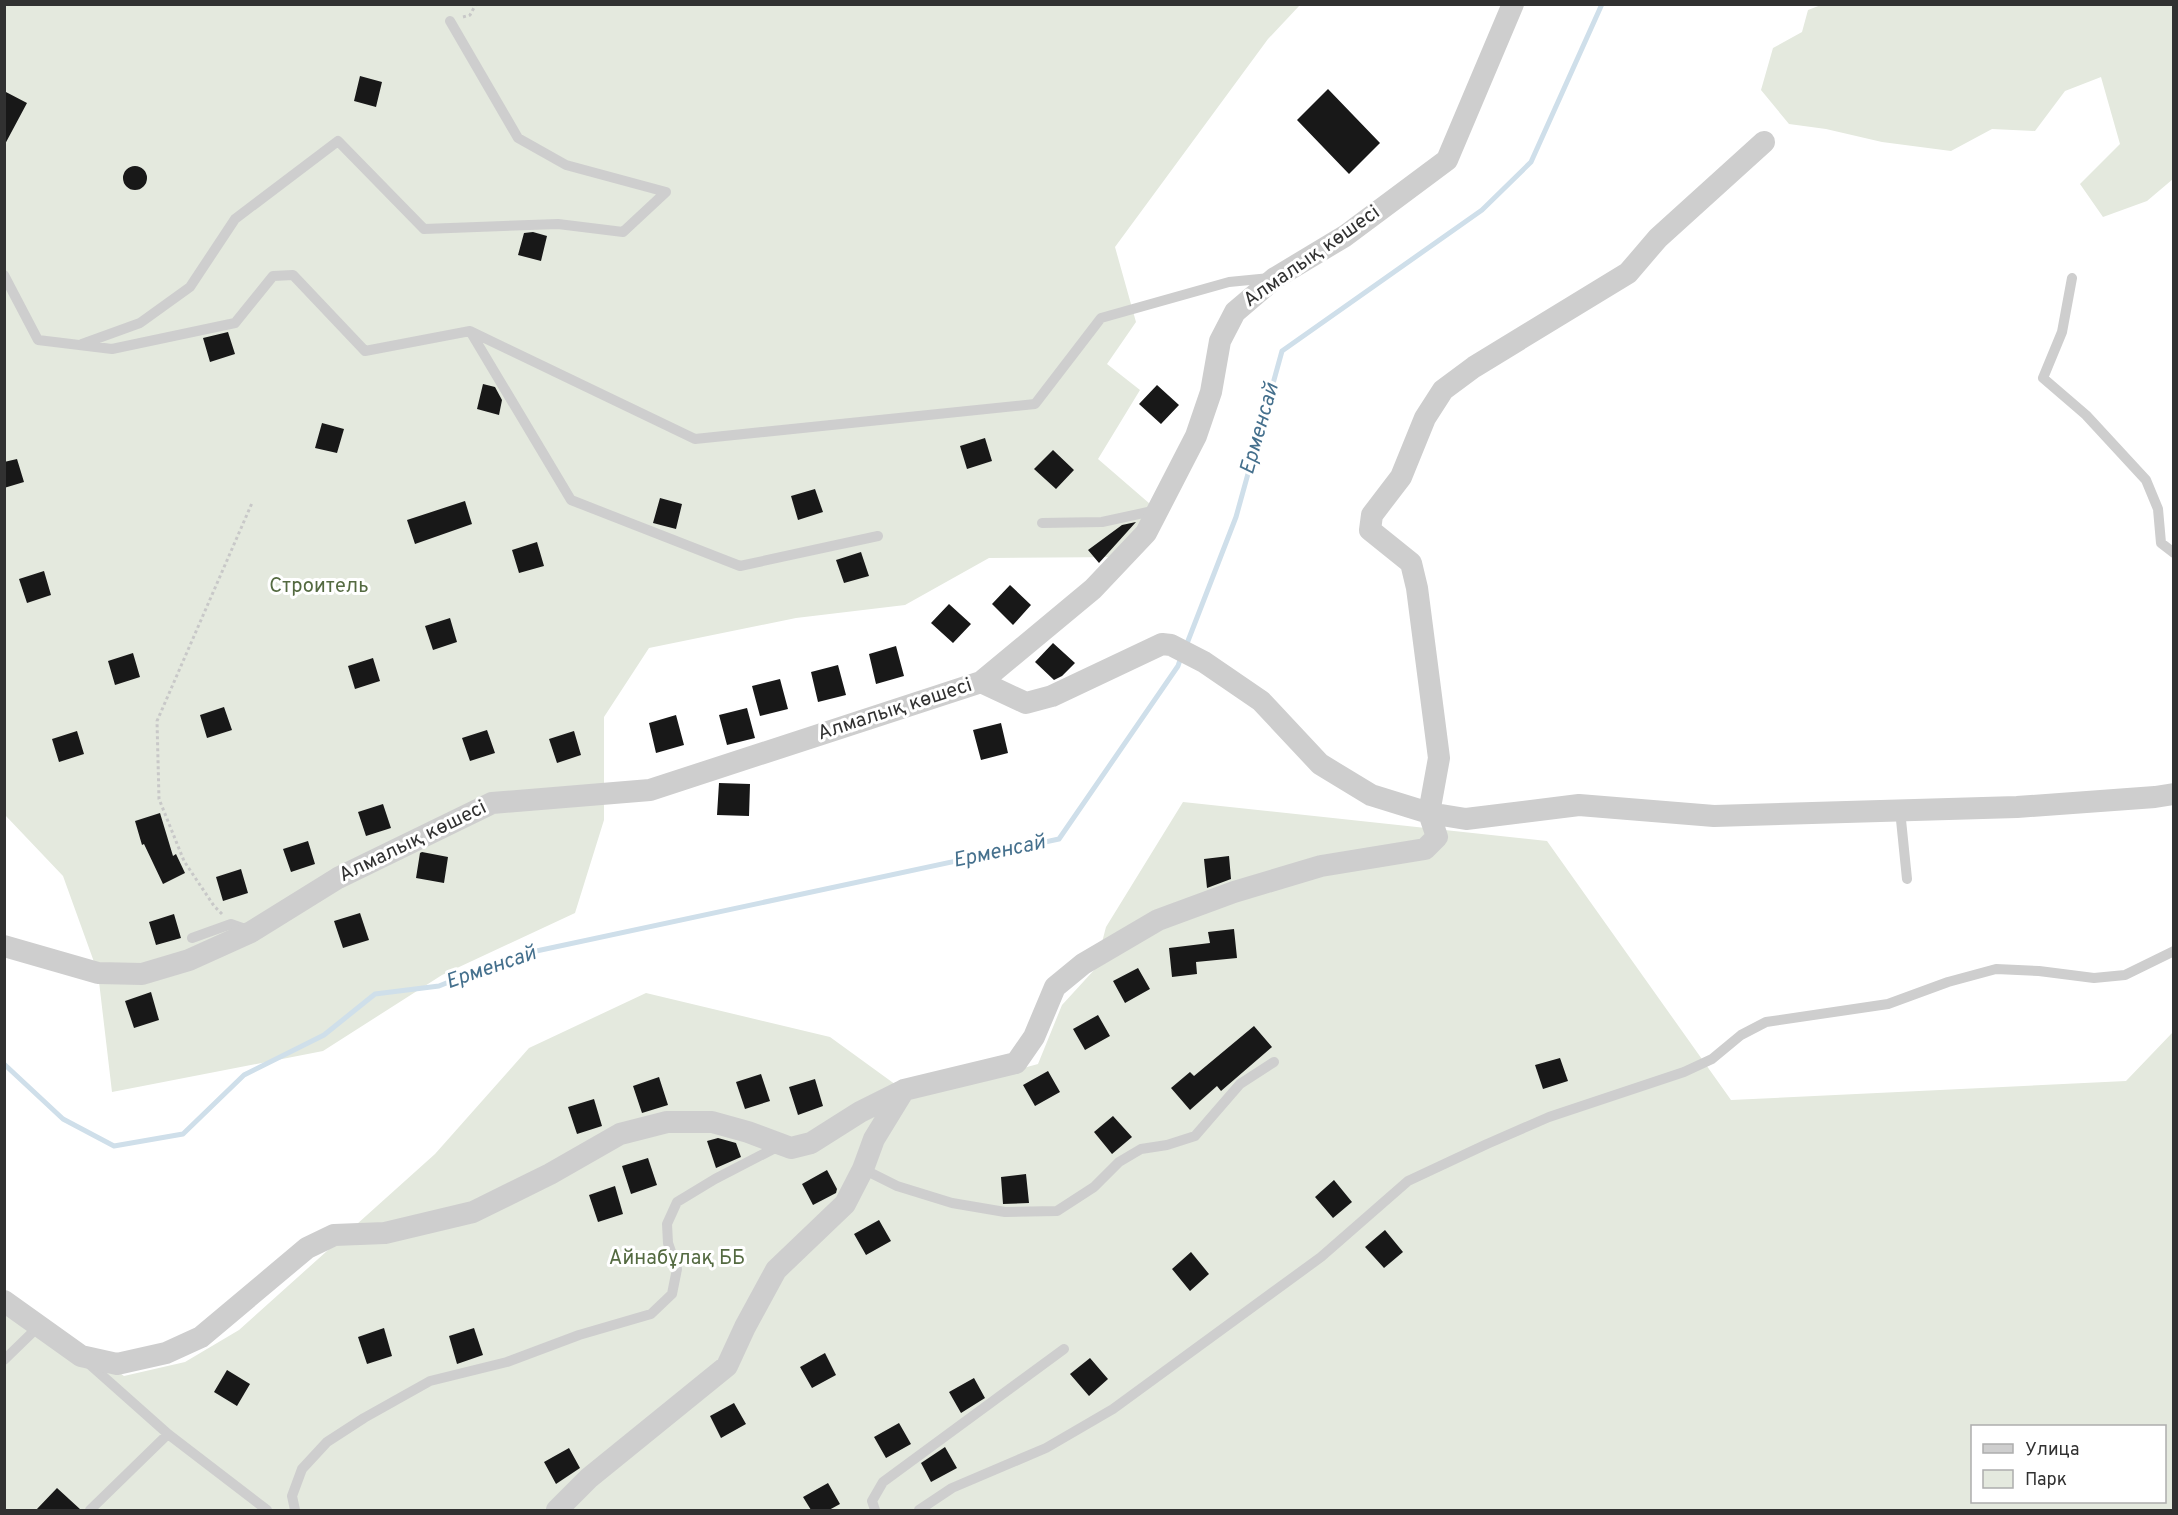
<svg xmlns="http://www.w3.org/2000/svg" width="2178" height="1515" font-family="Overpass,sans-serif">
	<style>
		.green { fill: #e4e9de; fill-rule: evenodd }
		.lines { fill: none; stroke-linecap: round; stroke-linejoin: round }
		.stream { stroke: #cfdfea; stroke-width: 5 }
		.building { fill: #181818 }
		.path { stroke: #c8c8c8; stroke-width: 3; stroke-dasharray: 3 3; stroke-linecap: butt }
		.lane { stroke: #cecece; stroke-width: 10 }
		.street { stroke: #cecece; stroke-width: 22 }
		.labels { text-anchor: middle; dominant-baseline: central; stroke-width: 6; stroke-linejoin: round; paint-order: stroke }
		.street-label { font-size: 20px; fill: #313131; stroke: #fff }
		.park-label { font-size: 20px; fill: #546a41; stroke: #fff }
		.water-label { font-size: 21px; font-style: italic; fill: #45708d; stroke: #fff }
	</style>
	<rect width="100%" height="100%" fill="#fff"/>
	<path class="green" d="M5,5h1295l-32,34 -153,208 21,75 -29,42 33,26 -42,69 59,51 -34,47 -134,1 -84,47 -109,13 -147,30 -45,69v103l-29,93 -133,62 -119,76 -211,41 -14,-119 -35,-97 -58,-61z
		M1821,5h352v174l-26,22 -44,16 -23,-33 40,-40 -19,-67 -36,14 -30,40 -43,-2 -41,22 -69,-9 -56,-13 -37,-5 -28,-34 12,-42 29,-16 6,-22z
		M1183,802l364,39 184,259 395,-19 47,-49v478h-2168l-1,-216 120,82 61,-14 54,-32 196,-176 94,-106 117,-55 184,44 84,61 124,-34 24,-59 33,-36 11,-42zM1972,1426h192v76h-192z"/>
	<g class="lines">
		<path class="stream" d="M1186,646l50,-129 46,-166 200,-141 49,-48 71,-158
			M4,1064l59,55 51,27 69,-12 61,-59 80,-40 51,-41 64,-8 74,-30 546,-117 119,-173 3,-9"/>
	</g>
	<path class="building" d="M360,76l22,6 -6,25 -22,-6z
		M1328,89l52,54 -31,31 -52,-54z
		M4,91l23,12 -23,43z
		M123 178a12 12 0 1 1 24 0a12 12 0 1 1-24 0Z
		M533,232l14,4 -6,25 -23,-6 6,-22z
		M228,332l7,22 -25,8 -7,-24z
		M483,384l12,3 7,13 -3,15 -22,-6z
		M1157,385l22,20 -18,19 -22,-20z
		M322,423l22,6 -7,24 -22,-5z
		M985,438l7,23 -25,8 -7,-23z
		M1053,450l21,20 -18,19 -22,-20z
		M17,459l7,23 -20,6v-26z
		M815,489l8,23 -25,8 -7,-24z
		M660,498l22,6 -6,25 -23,-6z
		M465,501l7,23 -57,20 -8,-24z
		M1136,522l-37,41 -11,-13 34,-25z
		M537,542l7,24 -25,7 -7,-23z
		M861,552l8,24 -25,7 -8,-23z
		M44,571l7,24 -24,8 -8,-24z
		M1010,585l21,20 -18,20 -21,-21z
		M949,604l22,20 -18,19 -22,-20z
		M450,618l7,24 -24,8 -8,-24z
		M1053,643l22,20 -13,13 -8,4 -19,-18z
		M896,646l8,30 -28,8 -7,-30z
		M133,653l7,24 -25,8 -7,-24z
		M373,658l7,23 -25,8 -7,-23z
		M838,665l8,30 -28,7 -7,-30z
		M780,679l8,30 -28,7 -8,-30z
		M224,707l8,23 -25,8 -7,-23z
		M747,708l8,30 -28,7 -8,-30z
		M676,715l8,30 -28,8 -7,-30z
		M1001,723l7,30 -27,7 -8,-30z
		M487,730l8,23 -25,8 -8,-23z
		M77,731l7,23 -25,8 -7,-23z
		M574,731l7,24 -24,8 -8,-24z
		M719,783l31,1 -1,32 -32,-1z
		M383,804l8,24 -25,8 -8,-24z
		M160,813l13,43 3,-2 9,19 -22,11 -19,-40 -2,1 -7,-24z
		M308,841l7,23 -24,8 -8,-23z
		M422,852l26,5 -4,26 -28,-5 4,-25z
		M1229,856l2,23 -24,9 -3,-29z
		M241,869l7,24 -25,8 -7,-24z
		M360,913l9,27 -26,8 -9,-27z
		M174,914l7,24 -25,7 -7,-23z
		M1234,929l3,29 -41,4 1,12 -25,3 -3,-29 41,-5 -2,-11z
		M1138,968l12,21 -25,14 -12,-22z
		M151,992l8,28 -25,8 -9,-27z
		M1098,1015l12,21 -25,14 -12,-21z
		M1254,1026l18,21 -51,44 -4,-5 -27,24 -19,-22 19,-16 4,4z
		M1560,1058l8,23 -25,8 -8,-24z
		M1048,1071l12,21 -25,14 -12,-21z
		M761,1074l9,27 -25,8 -9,-27z
		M659,1077l9,28 -26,8 -9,-27z
		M815,1079l8,27 -25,9 -9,-28z
		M594,1099l8,27 -25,8 -9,-27z
		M1113,1116l19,21 -20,17 -18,-22z
		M718,1138l18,5 5,14 -25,11 -9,-27z
		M648,1158l9,27 -26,9 -9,-28z
		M827,1170l10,19 -1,4 -23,12 -11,-21z
		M1026,1174l3,29 -26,1 -2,-27z
		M1334,1180l18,22 -19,16 -18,-21z
		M615,1186l8,28 -25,8 -9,-27z
		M879,1220l12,21 -25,14 -12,-21z
		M1385,1230l18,22 -19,16 -19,-21z
		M1191,1252l18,22 -19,17 -18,-22z
		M384,1328l8,28 -25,8 -9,-27z
		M474,1328l9,27 -26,9 -8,-28z
		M825,1353l11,22 -24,13 -12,-21z
		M1090,1358l18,21 -19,17 -19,-22z
		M227,1370l23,14 -13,22 -23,-14z
		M974,1378l11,20 -24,15 -12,-21z
		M734,1403l12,21 -25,14 -11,-22z
		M899,1423l12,21 -25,14 -12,-21z
		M945,1447l12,21 -26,14 -10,-19z
		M569,1448l11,20 -24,16 -12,-22z
		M828,1483l12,21 -11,6h-18l-8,-13z
		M57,1488l24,22h-45z"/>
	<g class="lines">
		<path class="path" d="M463,17l7,-2 6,-11
			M222,914l-8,-8 -30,-45 -25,-62 -2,-78 95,-218"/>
		<path class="lane" d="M4,275l34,65 74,9 123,-26 38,-47 20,-1 72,76 105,-20 225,108 340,-35 66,-86 128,-36 41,-4
			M2072,278l-10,54 -19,46 43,37 60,65 12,29 3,34 13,10
			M470,331l101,169 169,66 138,-30
			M82,344l58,-21 50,-36 45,-68 103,-78 86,88 134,-5 65,8 43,-40 -100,-27 -48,-27 -68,-117
			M1042,523l60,-1 55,-12
			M1900,810l7,69
			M192,938l39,-14 17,6
			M863,1169l34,17 55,17 53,9 52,-1 37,-24 25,-25 22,-13 26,-4 28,-9 45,-52 34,-22
			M4,1360l35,-34
			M87,1362l81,72 99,76
			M90,1510l78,-76
			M295,1510l-3,-14 10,-27 25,-27 37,-24 66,-37 77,-19 72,-27 72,-21 21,-20 5,-25 -9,-26 -1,-19 10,-22 38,-23 64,-33
			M875,1510l-3,-9 11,-19 181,-133
			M919,1510l33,-22 94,-40 67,-39 208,-152 87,-76 79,-37 62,-27 135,-45 28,-13 29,-24 25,-13 122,-18 60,-22 48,-13 43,2 55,7 31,-3 49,-24"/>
		<path class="street" d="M981,682l45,21 26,-7 110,-52 9,1 33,17 57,39 59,63 51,31 58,18 37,6 113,-14 135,11 303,-9 138,-10 19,-3
			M4,946l94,27 44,1 47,-14 62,-28 87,-54 154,-75 158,-13 331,-108 112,-93 53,-56 50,-97 15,-44 9,-51 15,-29 40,-34 70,-42 102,-76 66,-156
			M4,1301l77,55 36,8 49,-11 35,-16 106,-89 27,-13 51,-2 88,-21 77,-38 70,-40 47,-12h45l36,10 43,16 20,-5 49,-31 44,-22 112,-27 18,-26 21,-50 28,-23 75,-44 76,-28 87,-26 104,-17 12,-12 -8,-24 10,-55 -22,-170 -6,-25 -41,-33 2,-15 29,-38 24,-59 18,-28 31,-23 154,-94 30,-35 106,-96
			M557,1510l32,-32 138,-112 18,-39 31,-57 69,-66 18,-35 11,-30 30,-49"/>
	</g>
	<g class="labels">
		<g class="street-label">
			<text transform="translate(1312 257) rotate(-35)">Алмалық көшесі</text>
			<text transform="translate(895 710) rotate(-18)">Алмалық көшесі</text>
			<text transform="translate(413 842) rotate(-26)">Алмалық көшесі</text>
		</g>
		<g class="park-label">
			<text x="319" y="587">Строитель</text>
			<text x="677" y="1259">Айнабұлақ ББ</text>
		</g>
		<g class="water-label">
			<text transform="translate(1260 429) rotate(-74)">Ерменсай</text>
			<text transform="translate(999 852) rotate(-12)">Ерменсай</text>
			<text transform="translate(491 968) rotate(-19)">Ерменсай</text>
		</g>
	</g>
	<rect width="2178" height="1515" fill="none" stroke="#313131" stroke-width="12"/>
	<rect x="1971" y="1425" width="195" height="78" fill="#ffffff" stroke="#adadad" stroke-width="1.5"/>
	<rect x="1983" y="1444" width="30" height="9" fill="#cecece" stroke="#adadad" stroke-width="1.5"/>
	<text x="2025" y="1455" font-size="18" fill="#313131">Улица</text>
	<rect x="1983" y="1470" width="30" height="18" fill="#e4e9de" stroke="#adadad" stroke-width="1.5"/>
	<text x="2025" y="1485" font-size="18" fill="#313131">Парк</text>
</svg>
